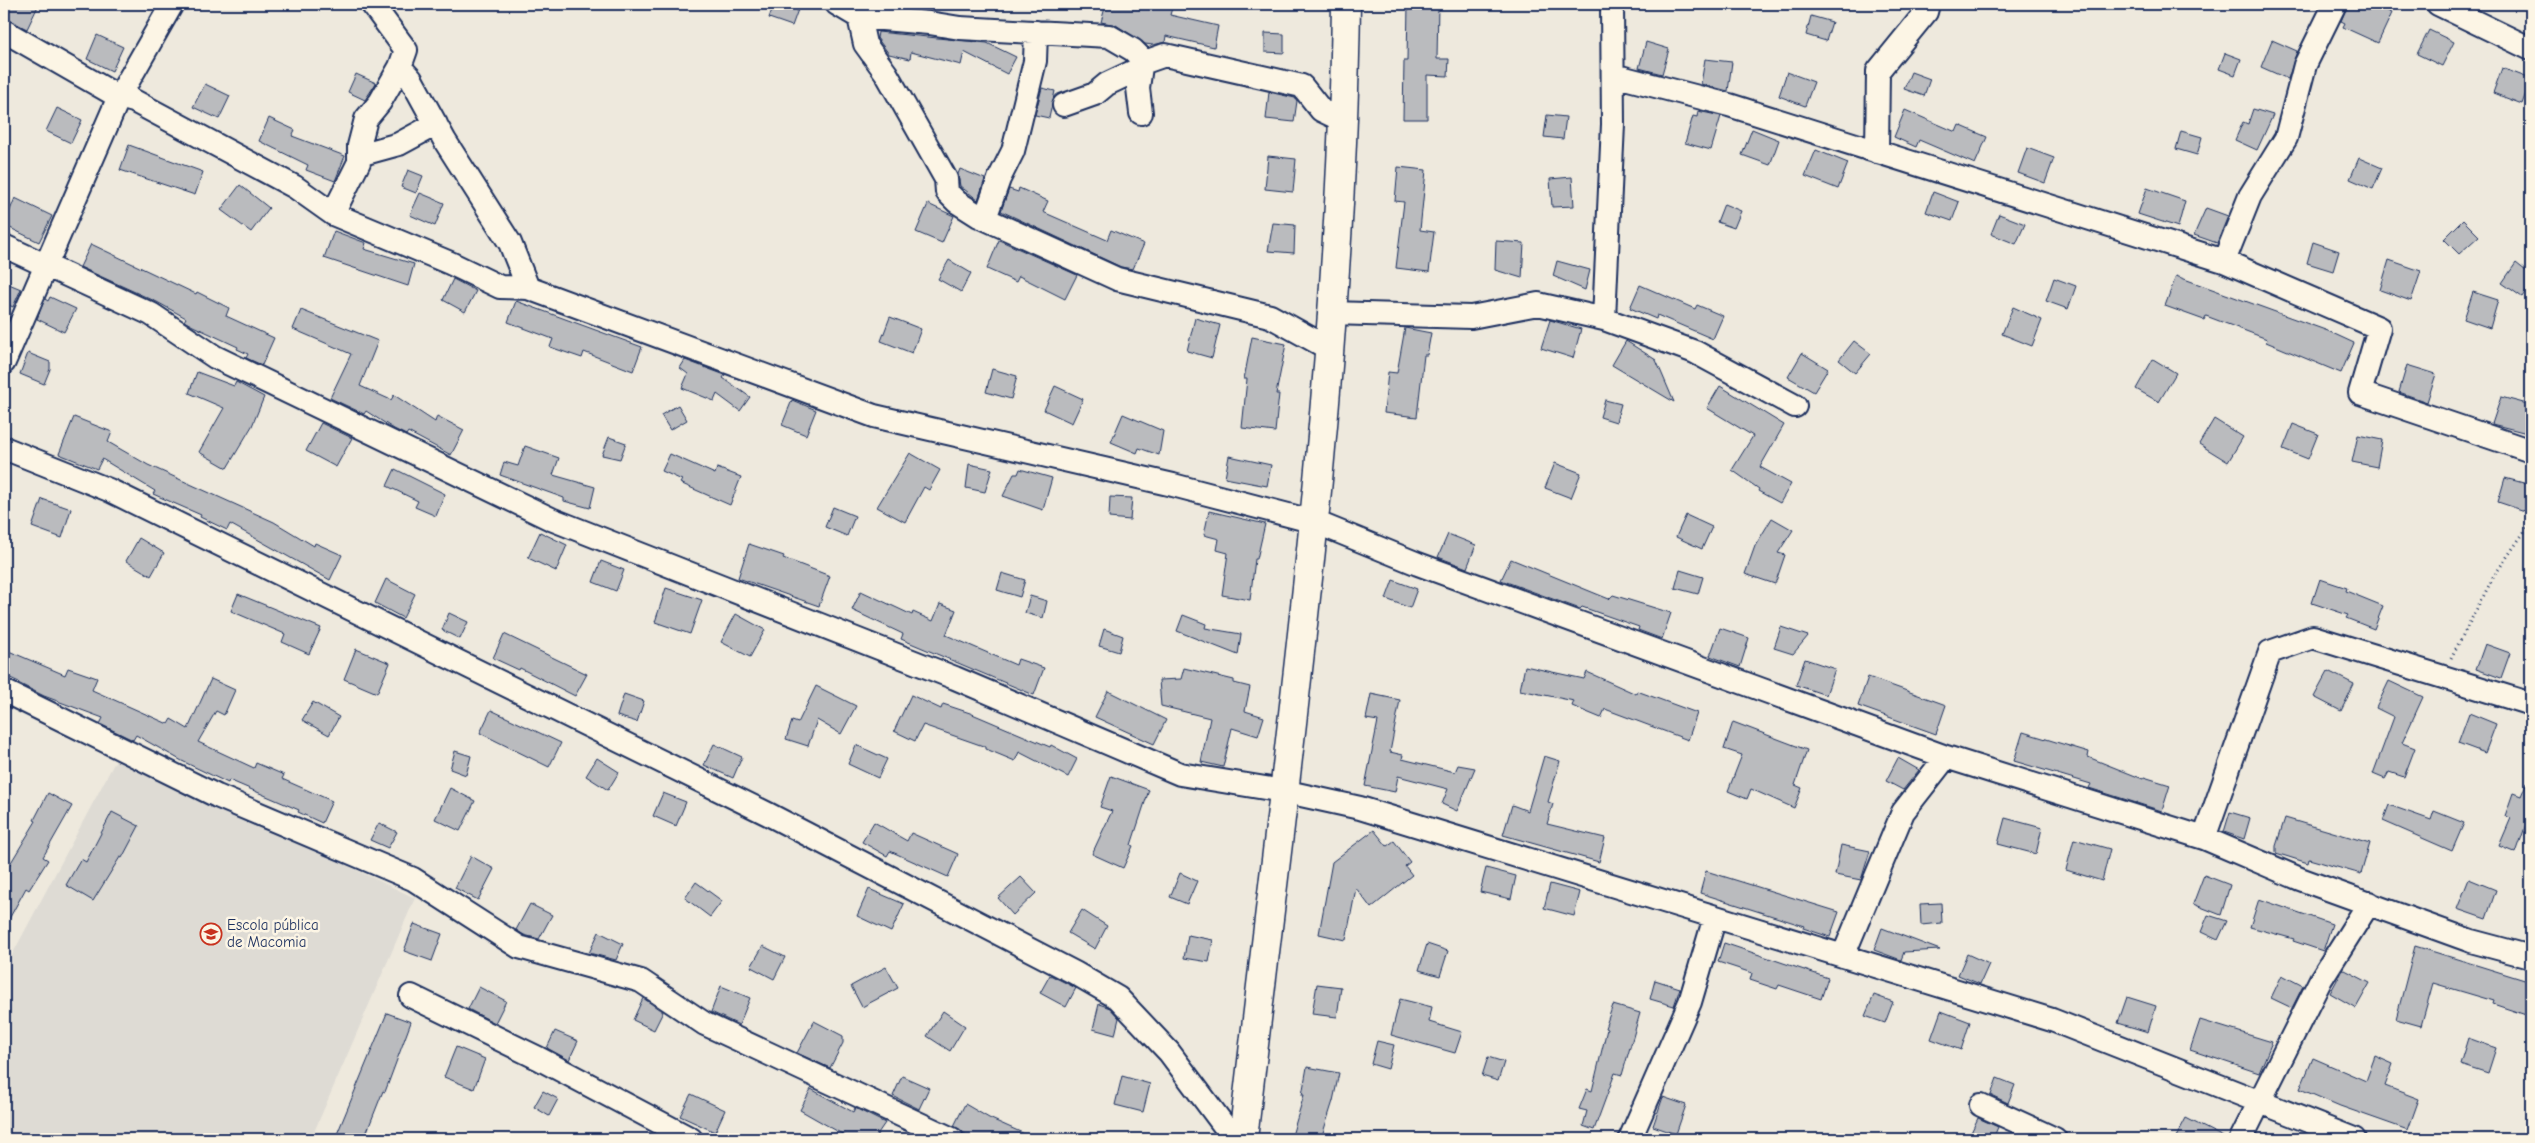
<svg xmlns="http://www.w3.org/2000/svg" width="2535" height="1143" font-family="'Comic Neue',sans-serif">
	<style>
		.built { fill: #dedbd4 }
		.building { fill: #babbbe; stroke: #1b2f5e }
		.lines { fill: none; stroke-linecap: round; stroke-linejoin: round }
		.street-casing { stroke: #1b2f5e; stroke-width: 26 }
		.secondary-casing { stroke: #1b2f5e; stroke-width: 31 }
		.path { stroke: #1b2f5e; stroke-width: 3; stroke-dasharray: 1 4; stroke-linecap: butt }
		.street { stroke: #fcf5e5; stroke-width: 22 }
		.secondary { stroke: #fcf5e5; stroke-width: 28 }
		.labels { text-anchor: middle; dominant-baseline: central; stroke-width: 5; stroke-linejoin: round; paint-order: stroke }
		.poi-label { font-size: 15px; fill: #1b2f5e; stroke: #fcf5e5; text-anchor: start }
	</style>
	<rect width="100%" height="100%" fill="#eee9dd"/>
	<filter id="ink" filterUnits="userSpaceOnUse"><feTurbulence type="fractalNoise" baseFrequency=".02" numOctaves="2"/><feDisplacementMap in="SourceGraphic" scale="10" xChannelSelector="R" yChannelSelector="G"/><feConvolveMatrix kernelMatrix="1 2 1 2 8 2 1 2 1" color-interpolation-filters="sRGB"/></filter>
	<g filter="url(#ink)">
		<path class="built" d="M118,756l297,142 -104,241h-307v-169z"/>
		<path class="building" d="M7,4h32l-12,25 -23,-11z
			M774,4h26l-8,22 -23,-8z
			M1106,4h67l-3,11 48,11 -4,21 -48,-11 -1,6 -12,3 -8,-1 -29,-19 -15,-3z
			M1408,4h30l-1,55h12l-1,17 -21,-1v44h-24l1,-58h3z
			M2348,4h25l19,9 -14,30 -35,-16 2,-4 -4,-2z
			M1811,16l21,6 -6,19 -20,-6z
			M2429,30l25,12 -12,24 -25,-12z
			M878,32l109,11 29,14 -9,17 -43,-22 -3,13 -50,-13 -1,7 -21,-5 -12,-16z
			M1265,33l19,1v19l-19,-1z
			M97,35l26,12 -11,24 -25,-12z
			M2272,40l25,11 -9,28 -27,-12z
			M1646,42l23,7 -7,25 -23,-6z
			M2225,53l16,6 -6,16 -16,-6z
			M1705,59l27,3 -4,29 -27,-7z
			M2502,68l29,11 -9,25 -29,-11z
			M1787,72l27,10 -9,24 -26,-10z
			M1911,72l19,7 -6,17 -20,-7z
			M356,74l20,9 -11,17 -17,-8z
			M205,84l25,12 -11,23 -26,-12z
			M1042,88l13,3 -6,27 -14,-3z
			M1269,92l26,6 2,3 -3,21 -28,-3z
			M57,108l25,12 -11,23 -25,-12z
			M2253,109l20,6 -16,35 -22,-10 8,-18 5,2z
			M1905,110l51,22 3,-7 28,12 -12,27 -56,-24 -3,7 -22,-10z
			M1698,111l23,5 -10,34 -26,-7 8,-27 4,1z
			M1547,115l19,2 -3,22 -19,-2z
			M269,118l26,12 -3,6 53,20 -10,25 -29,-11 2,-5 -49,-24z
			M1752,129l27,11 -9,25 -28,-10z
			M2181,131l21,6 -5,18 -21,-6z
			M129,145l74,27 -8,23 -75,-25z
			M2027,148l27,10 -9,25 -27,-10z
			M1816,150l32,13 -10,26 -33,-13z
			M1268,156l28,3 -3,33 -28,-3z
			M2359,158l23,10 -9,21 -23,-10z
			M1398,167l28,3 -6,60 14,2 -5,40 -33,-4 8,-66 -9,-1z
			M960,169l25,10 -7,21 -18,-14 -2,-12z
			M408,170l15,6 -7,17 -15,-6z
			M1572,177l2,29 -22,1 -2,-28z
			M240,185l29,23 -18,24 -30,-22z
			M1019,188l29,13 -5,11 64,28 4,-10 33,14 -11,25 -12,-2 -120,-56 8,-22 9,3z
			M2147,188l38,13 -7,26 -40,-13z
			M1933,192l26,10 -7,19 -26,-9z
			M420,193l24,10 -9,23 -25,-11z
			M15,198l37,18 -13,26 -35,-17z
			M928,204l26,12 -12,27 -26,-11z
			M1724,204l17,7 -7,17 -17,-6z
			M2206,208l22,8 -11,27 -23,-8z
			M1999,214l26,10 -9,20 -25,-10z
			M2463,220l16,16 -20,18 -15,-15z
			M1273,223l22,2 -1,28 -26,-2z
			M334,231l32,12 -2,6 50,15 -6,22 -84,-28z
			M999,240l78,35 -12,24 -46,-23 -3,6 -29,-13z
			M1496,241l28,2 -2,35 -27,-8z
			M2313,242l26,9 -6,20 -26,-8z
			M91,244l105,50 1,-2 32,16 -3,8 48,22 -12,27 -16,-7 2,-4 -11,-5 1,-2 -45,-21 -9,-5 2,-3 -29,-16 -77,-35z
			M949,260l22,13 -10,19 -23,-13z
			M2389,260l32,11 -10,30 -31,-11z
			M1557,261l33,9 -5,20 -32,-14z
			M2516,263l15,12v9l-9,13 -20,-14z
			M2176,276l152,55 26,12 -13,30 -75,-31 1,-3 -61,-23 -2,4 -39,-14z
			M2054,278l22,8 -8,23 -22,-8z
			M453,279l23,12 -11,21 -22,-12z
			M4,282l17,7 -8,18 -9,-4z
			M1640,285l55,24 2,-4 26,11 -10,23 -56,-24 -1,4 -26,-11z
			M2473,292l25,8 -8,28 -26,-9z
			M50,297l26,12 -12,23 -27,-13 8,-20 3,2z
			M516,301l126,46 -9,24 -49,-19 -2,6 -32,-11 3,-8 -45,-17z
			M2013,307l29,13 -10,26 -30,-12z
			M301,310l77,31 -18,45 31,14 3,-5 41,27 2,-6 27,14 -13,25 -43,-23 -2,3 -12,-6 -28,-18 -2,3 -34,-16 21,-44 -58,-25z
			M890,317l31,12 -9,24 -31,-12z
			M1195,318l25,7 -8,33 -25,-7z
			M1550,320l31,9 -8,29 -32,-10z
			M1405,328l26,5 -4,22h-3l-7,62 -33,-4 4,-41 9,1z
			M1252,337l34,7 -10,50h3l-4,38 -33,-4 5,-49h-3z
			M1626,341l30,19 18,42 -62,-37z
			M1854,341l17,13 -16,19 -16,-13z
			M28,353l22,9v7l-6,15 -24,-10z
			M1802,353l26,16 -14,23 -26,-15z
			M2153,359l23,14 -17,29 -23,-13z
			M685,360l40,15 -2,3 27,19 -10,14 -23,-17 -3,7 -32,-13 6,-14 -8,-6z
			M2407,365l29,9 -9,28 -28,-10z
			M992,369l25,7 -6,23 -25,-7z
			M197,372l37,14 2,-4 28,15 -12,29 -25,42 -28,-16 25,-44 -35,-15z
			M1055,386l28,13 -11,24 -28,-13z
			M1720,386l64,39 -24,42 31,17 -11,19 -22,-12 1,-2 -27,-19 21,-34 -46,-28z
			M2501,397l30,8v29l-39,-10z
			M792,400l24,10 -10,25 -24,-10z
			M1605,400l16,4 -5,18 -16,-5z
			M678,405l9,15 -17,10 -9,-15z
			M1123,414l40,17 -4,24 -20,-7 -2,5 -26,-11z
			M74,417l38,15 -4,10 40,23 126,57 40,24 1,-3 27,12 -12,25 -100,-56 -3,6 -27,-13 1,-2 -48,-21 2,-3 -53,-32 -5,10 -38,-15z
			M2214,419l29,18 -15,25 -29,-18z
			M321,423l31,15 -16,29 -30,-16z
			M2293,424l25,10 -10,25 -25,-10z
			M2358,435l24,5 -5,27 -25,-5z
			M609,437l17,6 -6,16 -18,-4z
			M525,446l34,12 -6,17 42,12 -5,21 -26,-7v-3l-64,-23 4,-13 14,4z
			M910,453l30,17 -11,20 -5,-3 -19,35 -28,-15z
			M670,454l45,20 2,-6 24,9 -11,28 -50,-22 2,-3 -20,-9z
			M1229,456l42,9 -4,21 -42,-8z
			M1555,463l26,10 -10,25 -26,-10z
			M969,464l23,5 -7,23 -19,-4z
			M395,469l50,25 -9,22 -21,-9 3,-6 -31,-15z
			M1020,469l32,9 -9,32 -40,-14 11,-22h4z
			M2505,478l26,7v28l-33,-11z
			M1110,497l22,1 -2,22 -21,-2z
			M42,499l29,10 -9,29 -30,-11z
			M833,507l22,9 -8,20 -22,-9z
			M1209,511l56,13 -8,35h-2l-5,41 -28,-5 6,-42 -11,-3 2,-11 -15,-4z
			M1686,515l26,12 -10,22 -26,-12z
			M1772,518l21,12 -15,23 7,2 -10,29 -30,-10 10,-28z
			M540,532l27,13 -11,26 -28,-13z
			M1448,534l28,11 -9,23 -29,-11z
			M139,538l25,15 -13,23 -25,-15z
			M749,544l35,12 -1,2 47,18 -11,30 -81,-28z
			M1511,559l98,40 4,-4 58,18 -9,26 -24,-9 1,-3 -57,-20 -2,2 -79,-29z
			M601,561l23,9 -8,21 -23,-9z
			M1680,570l23,7 -5,17 -23,-6z
			M1002,573l23,7 -5,17 -23,-7z
			M386,579l29,15 -12,24 -28,-15z
			M2320,579l27,9 -1,3 37,15 -9,23 -28,-11 2,-3 -36,-12z
			M1393,580l24,9 -7,19 -24,-9z
			M666,588l36,12 -12,34 -35,-12z
			M861,591l51,24 1,-3 20,9 7,-17 16,6 -10,25 70,30 2,-6 26,9 -10,27 -133,-56 2,-5 -51,-24z
			M238,594l83,34 -12,26 -27,-12 3,-8 -54,-23z
			M1030,596l17,5 -4,17 -18,-5z
			M449,613l19,9 -8,17 -18,-9z
			M736,614l29,16 -15,27 -29,-15z
			M1183,615l23,9 -1,4 36,6 -3,21 -61,-24z
			M1781,627l27,9 -15,18 -19,-6z
			M1720,628l29,10 -9,29 -30,-11z
			M1104,629l19,7 -4,16 -20,-6z
			M504,634l83,40 -12,22 -55,-28 -1,2 -26,-12z
			M2485,644l25,9 -9,25 -25,-9z
			M4,649l61,26 3,-7 29,10 -5,12 76,34 3,-5 17,10 23,-50 24,11 -11,25 -8,-4 -18,31 56,26 2,-5 28,12 -2,4 50,22 -10,22 -24,-11 1,-2 -70,-30 -1,3 -46,-22 -46,-26 -3,5 -33,-16 3,-6 -59,-22 -26,-13 1,-1 -15,-7z
			M356,649l34,14 -13,30 -33,-14z
			M1805,659l30,10 -9,26 -30,-10z
			M1525,666l59,13 3,-7 49,22 1,-3 60,22 -9,27 -83,-31 -4,9 -29,-12 2,-5 -54,-11z
			M1184,668l50,12v3l16,4 -5,24 19,6 -6,19 -26,-8 -9,39 -22,-5 9,-44 -49,-12 -2,-26 22,-1z
			M2328,671l26,13 -13,27 -27,-14z
			M1868,677l78,28 -10,29 -78,-28z
			M2389,681l34,16 -21,46 13,5 -11,29 -15,-5 -4,7 -12,-5 21,-57 -18,-9z
			M816,686l40,20 -15,28 -24,-14 -9,26 -22,-7 6,-18 6,2z
			M1108,691l58,29 -12,24 -59,-27z
			M624,694l20,7 -7,21 -20,-6z
			M1371,694l29,6 -10,52 13,3 -1,4 53,13 3,-7 17,3 -18,43 -15,-7 6,-15 -50,-13 -3,16 -30,-6 13,-65 -12,-2z
			M911,695l30,14 2,-5 27,9 80,34 1,-2 26,14 -9,18 -49,-25 -4,9 -29,-12v-2l-63,-22 -8,16 -21,-10z
			M313,702l26,15 -10,18 -27,-15z
			M491,710l70,33 -12,24 -69,-34z
			M2469,713l27,11 -11,29 -27,-10z
			M1733,722l74,28 -12,35 7,3 -8,20 -43,-19 -4,10 -19,-8 14,-36 -18,-6z
			M2023,732l66,20 -1,5 55,22 1,-2 26,8 -8,26 -73,-23 2,-4 -77,-23z
			M714,744l28,13 -9,21 -29,-13z
			M856,745l31,14 -9,19 -30,-14z
			M455,751l16,5 -5,19 -16,-6z
			M1544,756l16,5 -12,41 5,2 -6,20 58,14 -6,24 -96,-27 9,-30 16,6z
			M597,758l22,14 -11,18 -22,-14z
			M1898,758l21,12 -16,20 -17,-9z
			M1111,776l38,14 -18,55 2,1 -10,22 -31,-14 20,-43 -12,-4z
			M2527,782l4,2v26l-15,43 -17,-7 12,-28 -6,-2 8,-23 8,3z
			M450,788l25,13 -15,30 -25,-12z
			M48,793l24,13 -29,51 5,3 -19,30 -3,-2 -22,40v-54l32,-53 -2,-1z
			M663,793l23,9 -10,24 -23,-10z
			M2389,805l42,15 3,-9 30,12 -12,28 -69,-30z
			M112,812l27,14 -17,32 -2,-1 -27,44 -27,-16 15,-26 5,3z
			M2230,812l20,6 -6,21 -20,-7z
			M2005,818l37,10 -6,26 -38,-10z
			M2285,818l85,25 -9,31 -52,-15 -1,4 -32,-10v-7z
			M874,822l33,19 4,-8 47,21 -10,23 -58,-26 -3,5 -25,-14z
			M379,823l18,9 -9,16 -18,-8z
			M1374,830l13,16 7,-5 16,21 -5,4 7,9 -41,33 -15,-20 -10,52 -27,-6 13,-72z
			M2074,839l36,10 -8,32 -36,-11z
			M1841,845l29,6 -9,29 -26,-5z
			M471,856l23,13 -16,31 -23,-12z
			M1486,868l30,8 -5,23 -31,-7z
			M1706,871l133,41 -9,25 -27,-9 1,-2 -104,-33z
			M1180,873l17,8 -10,23 -17,-7z
			M2204,875l26,10 -9,30 -28,-11z
			M1021,877l15,16 -23,22 -15,-17z
			M2469,879l27,11 -10,29 -29,-10z
			M696,882l26,19 -12,16 -25,-19z
			M1550,884l30,8 -6,24 -30,-8z
			M869,889l35,15 -13,28 -34,-16z
			M2259,899l73,25 -9,27 -30,-10 1,-2 -44,-12z
			M1941,903l1,20 -21,2 -1,-21z
			M530,904l22,11 -13,24 -15,-4 -8,-5z
			M1082,910l25,16 -12,23 -27,-16z
			M2208,915l19,6 -9,19 -17,-8z
			M414,924l28,10 -10,27 -28,-10z
			M1882,928l58,22 -36,2 -3,8 -27,-10z
			M599,932l24,12 -7,16 -27,-7z
			M1188,935l25,5 -4,22 -25,-4z
			M1724,943l104,35 -7,21 -42,-14 -2,4 -27,-9 2,-7 -34,-11z
			M1427,944l21,7 -8,25 -21,-6z
			M763,946l22,11 -11,22 -23,-12z
			M2415,946l116,36v16l-5,17 -33,-11 1,-3 -61,-18 -12,43 -25,-7z
			M1967,954l22,10 -9,20 -22,-9z
			M886,967l12,21 -36,19 -11,-21z
			M2343,969l27,14 -14,25 -26,-15z
			M1050,975l26,13 -10,19 -26,-14z
			M2282,975l21,11 -11,22 -21,-10z
			M1655,980l25,8 -6,18 -24,-7z
			M1317,984l24,3 -4,30 -25,-3z
			M721,986l29,12 -11,27 -28,-13z
			M479,987l27,14 -11,22 -27,-14z
			M1874,995l19,7 -8,21 -20,-7z
			M2127,997l29,9 -8,26 -30,-9z
			M643,998l20,14 -9,18 -21,-10z
			M1400,999l32,8 -3,15 33,10 -7,21 -64,-18z
			M1099,1004l11,4 9,10 -4,17 -22,-6z
			M1613,1005l27,8 -18,62 -7,-2 -21,57 -11,-4 4,-15 -8,-2 8,-20 5,2 15,-62 -2,-1z
			M943,1011l22,15 -15,25 -23,-15z
			M1941,1011l29,11 -9,28 -30,-11z
			M387,1013l24,9 -26,70 -2,-1 -19,48h-29z
			M2200,1020l72,22 -13,31 -69,-23z
			M814,1021l29,15v7l-13,25 -33,-15z
			M555,1031l23,10 -9,19 -22,-12z
			M2468,1038l28,10 -8,25 -28,-9z
			M1377,1041l17,4 -6,24 -17,-5z
			M456,1047l29,12 -11,30 -30,-12z
			M2375,1056l18,8 -8,22 34,13 -11,31 -68,-24 -40,-17 13,-31 53,23z
			M1488,1057l16,5 -6,19 -16,-5z
			M1307,1067l32,6 -6,28 -12,38h-30l13,-44h-2z
			M902,1076l27,12 -10,21 -26,-13z
			M1122,1076l28,8 -7,28 -28,-7z
			M1997,1078l18,7 -7,18 -17,-8z
			M811,1089l42,23 2,-4 30,15 -11,16h-23l-51,-29z
			M543,1091l15,8 -9,17 -15,-9z
			M691,1094l34,16 -10,22 -35,-16z
			M1663,1097l23,8 -10,29 -23,-8z
			M965,1104l24,14 47,21h-63l-19,-13z
			M1978,1118l20,9 -5,12h-25z
			M2186,1118l41,21h-52z"/>
		<g class="lines">
			<g class="street-casing">
				<path id="street" d="M372,4l34,46 -6,17 11,12 34,62 65,102 18,45
					M837,4l22,13 6,27 21,29 60,106 1,13 10,10 22,14 138,63 153,37 58,32
					M2438,4l93,45
					M859,17l70,6 31,5 149,8 24,14 12,12 20,-7 137,31 19,24 23,11
					M4,31l115,66 15,4 161,86 38,27 117,49 50,24 28,1 346,128 299,69 142,37 103,42 528,193 258,81 96,41 171,62 60,16
					M1613,75l116,30 495,156 155,67 -19,65 171,58
					M1064,105l31,-11 12,-10 34,-16
					M1141,113l-3,-25 4,-29
					M1877,152l1,-81 48,-59 2,-8
					M359,155l40,-11 37,-20
					M333,214l26,-52v-16l7,-27 14,-17 20,-35
					M985,218l14,-39 14,-28 22,-90 1,-29
					M4,246l147,68 64,43 336,162 404,159 225,96 103,17 77,17 692,212 302,119
					M2224,261l26,-65 36,-58 19,-73 30,-61
					M1331,313l140,4 67,-13 66,15 91,33 100,54
					M1604,319l9,-195 -1,-120
					M4,362l115,-265 53,-93
					M4,448l105,42 659,324 307,159 43,25 51,54 65,87
					M4,691l213,105 196,83 106,68 122,34 64,43 247,115
					M2204,838l66,-186 43,-15 218,67
					M1843,956l60,-144 43,-55
					M411,996l127,62 153,81
					M1981,1105l74,34
					M1630,1139l60,-137 25,-85
					M2241,1139l80,-160 48,-76"/>
			</g>
			<g class="secondary-casing">
				<path id="secondary" d="M1243,1139c43,-377 98,-755 103,-1135"/>
			</g>
			<path class="path" d="M2451,658l43,-82 37,-54"/>
			<use href="#street" class="street"/>
			<use href="#secondary" class="secondary"/>
		</g>
	</g>
	<defs>
		<g id="school-ring" transform="scale(1.125)"><circle r="9.5" fill="#fcf5e5" stroke="#c8321e" stroke-width="1.5"/><path d="M0-5L7-2L0 1L-7-2ZM-4 1L0 2.5L4 1V4Q0 6-4 4Z" fill="#c8321e"/></g>
	</defs>
	<g fill-rule="evenodd">
		<use href="#school-ring" x="211" y="934"/>
	</g>
	<g class="labels">
		<g class="poi-label">
			<text x="227" y="925">Escola pública<tspan x="227" dy="17">de Macomia</tspan></text>
		</g>
	</g>
	<rect width="2535" height="1143" fill="none" stroke="#fcf5e5" stroke-width="20"/>
	<rect x="10" y="10" width="2515" height="1123" fill="none" stroke="#1b2f5e" stroke-width="2" filter="url(#ink)"/>
</svg>
